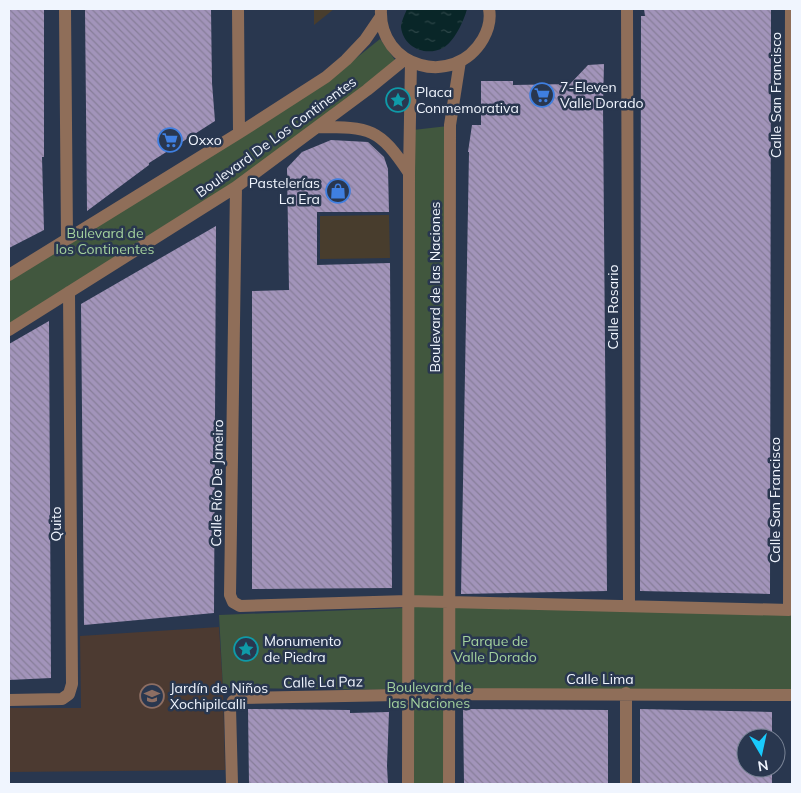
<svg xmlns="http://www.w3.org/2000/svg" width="801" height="793" font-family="Mulish,sans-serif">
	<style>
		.commercial { fill: #483d2d }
		.education { fill: #4c3a31 }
		.park { fill: #41573e }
		.water { fill: url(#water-ripples) }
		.building { fill: url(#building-back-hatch) }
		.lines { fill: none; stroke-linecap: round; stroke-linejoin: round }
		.minor { stroke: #8f6e59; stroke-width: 12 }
		.labels { text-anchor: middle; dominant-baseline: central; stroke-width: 5; stroke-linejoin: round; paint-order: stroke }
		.poi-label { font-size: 14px; fill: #f0f5fe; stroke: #29374f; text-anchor: start }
		.street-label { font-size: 14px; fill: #f0f5fe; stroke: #29374f }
		.park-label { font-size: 14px; fill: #a3d19d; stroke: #29374f }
	</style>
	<defs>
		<pattern id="water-ripples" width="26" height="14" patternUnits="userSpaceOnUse" patternTransform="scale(1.25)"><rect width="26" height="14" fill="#092628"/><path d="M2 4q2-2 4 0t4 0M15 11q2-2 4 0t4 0" fill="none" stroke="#2d4648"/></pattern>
		<pattern id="building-back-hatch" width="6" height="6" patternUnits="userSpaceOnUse" patternTransform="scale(1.25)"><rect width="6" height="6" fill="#a294ba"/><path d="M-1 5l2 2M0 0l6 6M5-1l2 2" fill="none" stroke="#877e99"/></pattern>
	</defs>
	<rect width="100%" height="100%" fill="#29374f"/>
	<path class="commercial" d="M314,9h20l-20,16z
		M389,215l1,43 -70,1v-43z"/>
	<path class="education" d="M219,627l4,61 2,82 -216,2v-64h72l-1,-72z"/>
	<path class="park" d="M380,39l18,25 -163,122 -226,141v-49l311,-191z
		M448,126v658h-40l5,-654z
		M449,601l343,9v85l-342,-1z
		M404,608v82l-181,-2 -4,-73z"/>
	<path class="water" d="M407,9h60c-3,12 -13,33 -24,39 -18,9 -40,-1 -42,-21 0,-5 4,-13 6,-18z"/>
	<path class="building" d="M9,9h35v148h-2l2,73 -35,18z
		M85,9h126l1,74 3,38 -66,42v2l-62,46z
		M644,9h127l-1,585 -130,-3 1,-575h4z
		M604,64l-1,41 4,486 -146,3 8,-442h-1l4,-27h9v-44h32v4l57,-1 18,-19z
		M331,140l37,2 16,15 4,12 1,43h-72v53l73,-2 2,325 -140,1v-298l37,-1 -2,-122 15,-16z
		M216,226l-2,387 -130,12 -3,-321z
		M49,321l2,357 -42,2v-336z
		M248,709l102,1v3l39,-1 -2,54 1,18h-139z
		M463,709l145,1v74h-144z
		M640,709l132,3v26h-26v30h26v16h-132z"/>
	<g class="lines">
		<path class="minor" d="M65,9l2,228
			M238,9l1,124
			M381,9c-3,59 73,80 102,30 5,-9 8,-20 6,-30
			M627,9l2,597
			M317,127c54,0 62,1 92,46
			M236,187l-6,408 3,7 7,4 168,-5 381,9 2,-601
			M9,275l230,-142 87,-56 20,-17 19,-20 15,-22
			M9,330l227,-143 131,-97 38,-31
			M626,693v91
			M9,700l53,-1 7,-5 3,-10 -3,-392
			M232,784l-2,-77 3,-6 7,-3 210,-4 342,1
			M408,784l1,-611 2,-111
			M449,784l1,-659 10,-64"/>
	</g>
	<defs>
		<g id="supermarket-ring" transform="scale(1.25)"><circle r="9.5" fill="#29374f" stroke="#3f7fe0" stroke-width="1.5"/><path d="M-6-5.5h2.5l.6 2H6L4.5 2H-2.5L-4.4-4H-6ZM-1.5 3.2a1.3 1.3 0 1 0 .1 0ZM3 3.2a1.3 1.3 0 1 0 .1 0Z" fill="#3f7fe0"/></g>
		<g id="sight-ring" transform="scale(1.25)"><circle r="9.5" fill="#29374f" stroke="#0f9aa8" stroke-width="1.5"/><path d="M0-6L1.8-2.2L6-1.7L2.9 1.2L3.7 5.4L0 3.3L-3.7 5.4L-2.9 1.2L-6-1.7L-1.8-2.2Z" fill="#0f9aa8"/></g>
		<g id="shop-ring" transform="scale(1.25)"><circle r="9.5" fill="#29374f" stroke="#3f7fe0" stroke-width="1.5"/><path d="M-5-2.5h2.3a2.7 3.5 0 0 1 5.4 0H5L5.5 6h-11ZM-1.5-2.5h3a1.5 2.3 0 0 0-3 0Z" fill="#3f7fe0"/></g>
		<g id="school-ring" transform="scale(1.25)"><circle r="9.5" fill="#29374f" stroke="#8d6e63" stroke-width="1.5"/><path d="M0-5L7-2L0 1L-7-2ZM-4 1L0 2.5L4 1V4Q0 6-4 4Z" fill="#8d6e63"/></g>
	</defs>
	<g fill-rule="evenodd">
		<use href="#supermarket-ring" x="542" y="95"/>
		<use href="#sight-ring" x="398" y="100"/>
		<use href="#supermarket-ring" x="170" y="140"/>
		<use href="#shop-ring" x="338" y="191"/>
		<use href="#sight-ring" x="246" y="649"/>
		<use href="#school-ring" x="152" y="696"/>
	</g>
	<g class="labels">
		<g class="poi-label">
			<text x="560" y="87">7-Eleven<tspan x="560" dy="16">Valle Dorado</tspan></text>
			<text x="416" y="92">Placa<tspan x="416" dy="16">Conmemorativa</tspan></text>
			<text x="188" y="140">Oxxo</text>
			<text x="320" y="183" text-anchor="end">Pastelerías<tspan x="320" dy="16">La Era</tspan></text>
			<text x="264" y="641">Monumento<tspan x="264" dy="16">de Piedra</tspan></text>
			<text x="170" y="688">Jardín de Niños<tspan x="170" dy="16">Xochipilcalli</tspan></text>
		</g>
		<g class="street-label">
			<text transform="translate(776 95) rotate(-90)">Calle San Francisco</text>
			<text transform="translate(276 137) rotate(-36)">Boulevard De Los Continentes</text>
			<text transform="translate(435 287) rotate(-90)">Boulevard de las Naciones</text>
			<text transform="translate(613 307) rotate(-90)">Calle Rosario</text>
			<text transform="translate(217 483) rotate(-89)">Calle Río De Janeiro</text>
			<text transform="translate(775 500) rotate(-90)">Calle San Francisco</text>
			<text transform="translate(56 524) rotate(-90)">Quito</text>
			<text x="600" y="679">Calle Lima</text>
			<text transform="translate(323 682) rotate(-1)">Calle La Paz</text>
		</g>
		<g class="park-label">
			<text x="105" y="233">Bulevard de<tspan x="105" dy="16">los Continentes</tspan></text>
			<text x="495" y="641">Parque de<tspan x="495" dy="16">Valle Dorado</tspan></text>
			<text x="429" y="687">Boulevard de<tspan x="429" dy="16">las Naciones</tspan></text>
		</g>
	</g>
	<rect width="801" height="793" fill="none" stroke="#f0f5fe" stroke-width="20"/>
	<g transform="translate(761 753) rotate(171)"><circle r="24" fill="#29374f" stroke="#798395"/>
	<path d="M0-4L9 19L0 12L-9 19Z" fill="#19cafc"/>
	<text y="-8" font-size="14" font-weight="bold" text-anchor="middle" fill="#f0f5fe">N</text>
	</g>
</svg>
